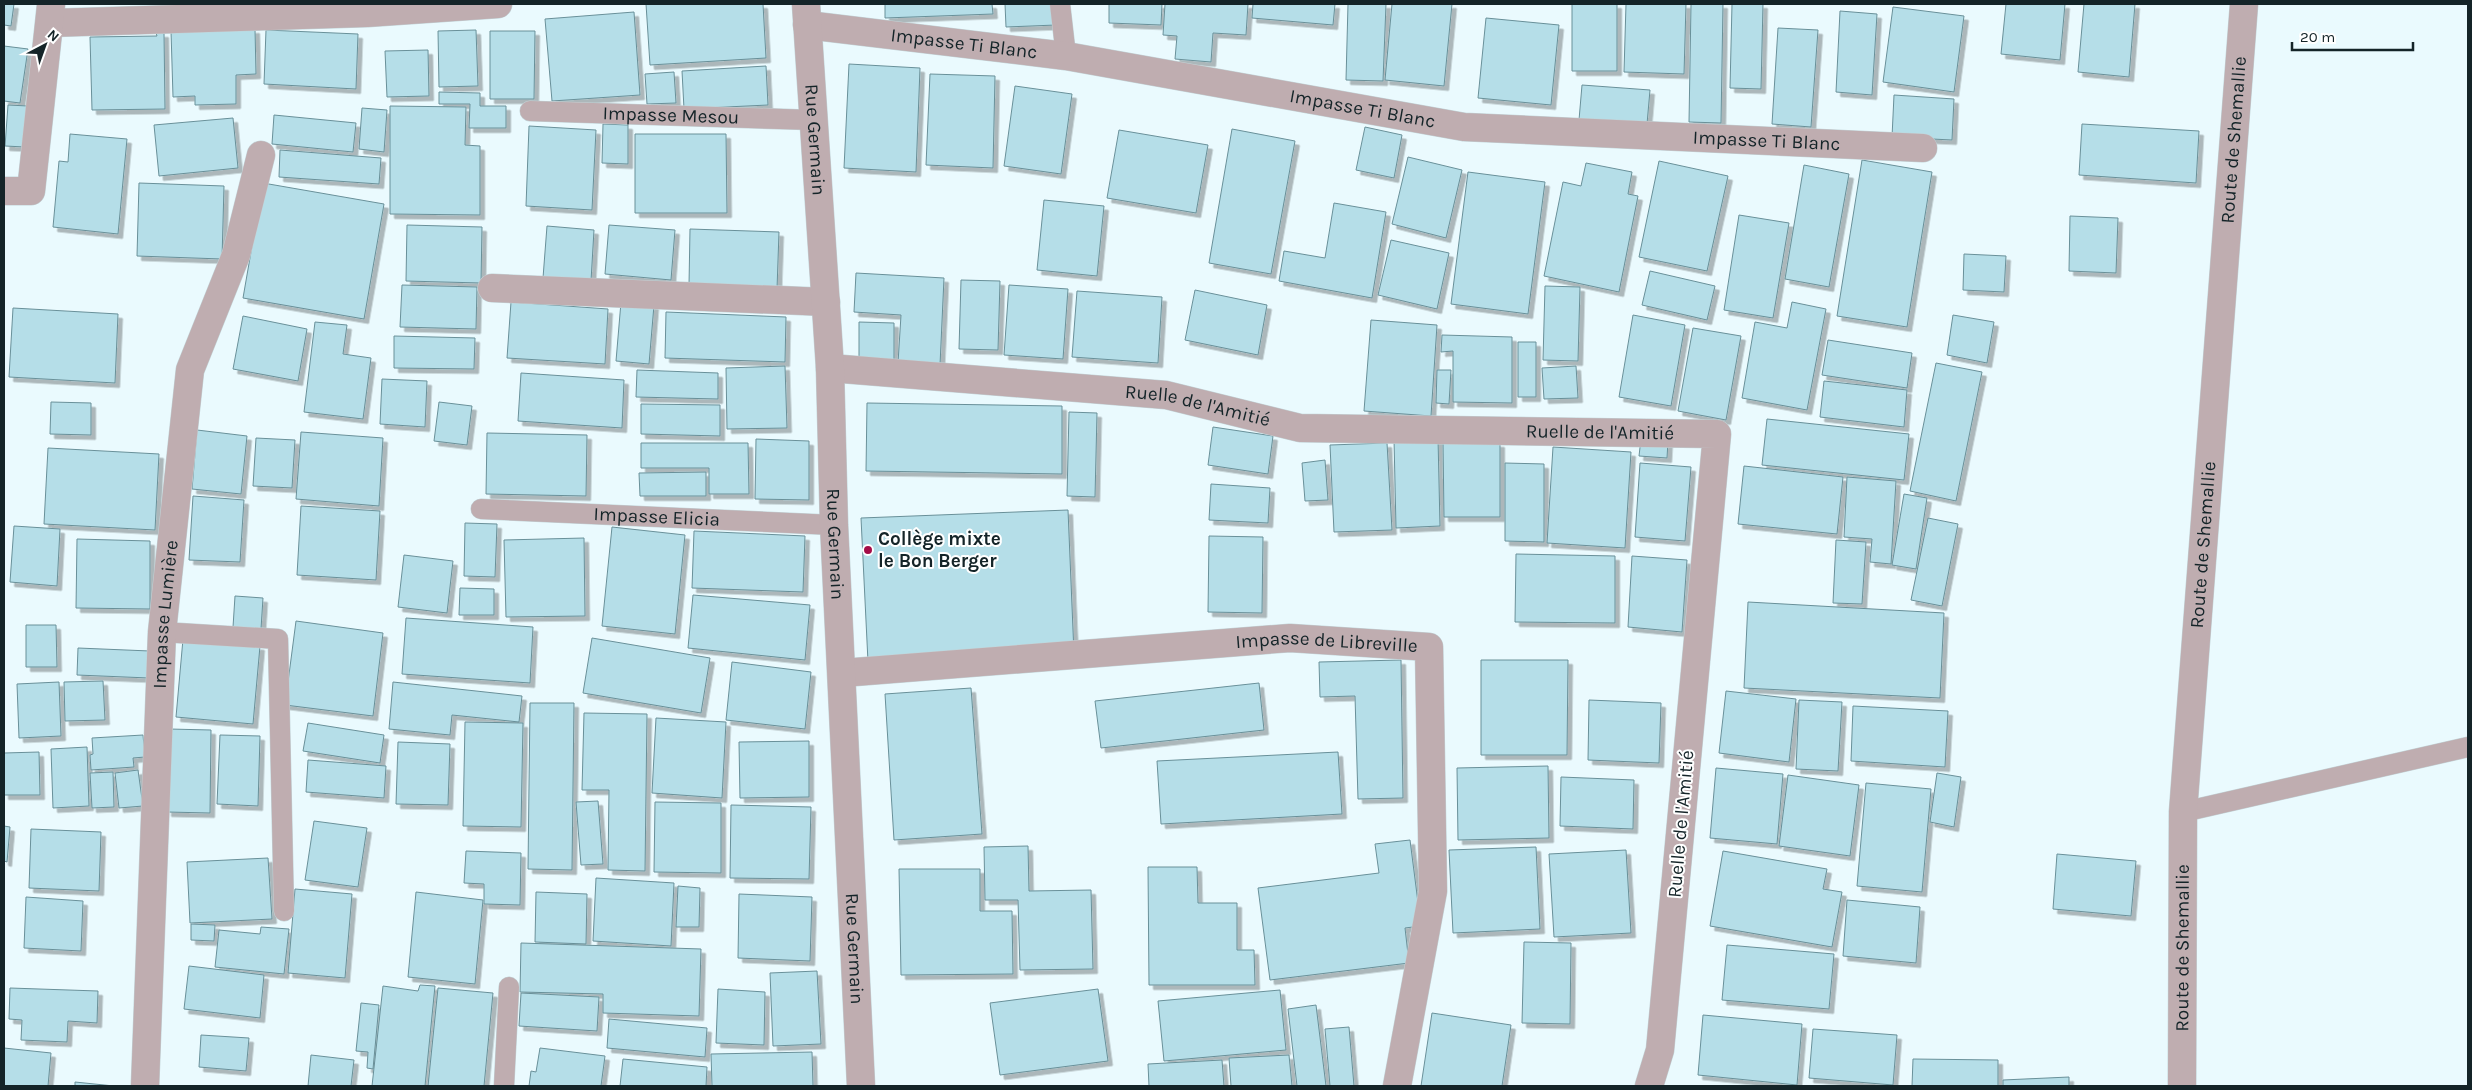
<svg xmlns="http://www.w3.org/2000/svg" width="2472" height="1090" font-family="Karla,sans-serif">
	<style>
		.building { fill: #b5dee8; stroke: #699099; filter: url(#shadow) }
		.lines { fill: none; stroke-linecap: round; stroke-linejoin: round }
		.service-casing { stroke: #c3d3d7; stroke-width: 21 }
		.minor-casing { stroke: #c3d3d7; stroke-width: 29 }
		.tertiary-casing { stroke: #c3d3d7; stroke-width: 29 }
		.service { stroke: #bfadb0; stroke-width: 20 }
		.minor { stroke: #bfadb0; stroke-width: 28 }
		.tertiary { stroke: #bfadb0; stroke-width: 28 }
		.poi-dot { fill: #a40d48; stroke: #fff; stroke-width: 2 }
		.labels { text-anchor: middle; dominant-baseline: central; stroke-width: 4; stroke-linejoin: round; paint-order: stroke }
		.street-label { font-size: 19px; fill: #142428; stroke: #fff }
		.poi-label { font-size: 19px; font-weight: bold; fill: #142428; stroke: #fff; text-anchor: start }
	</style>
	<defs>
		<filter id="shadow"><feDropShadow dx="4.5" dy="4.5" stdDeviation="0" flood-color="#0004"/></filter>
	</defs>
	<rect width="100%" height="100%" fill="#eafafe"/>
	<path class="building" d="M4,4h10l-3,22 -7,-1z
		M646,4h117l3,54 -116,7z
		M885,4h107l1,10 -108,4z
		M1005,4h50l1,21 -50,2z
		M1109,4h53l-1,21 -52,-2z
		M1165,4h83l-2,31 -33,-2 -2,29 -36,-3 2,-23 -14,-1z
		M1253,4h82l-2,21 -81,-7z
		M1348,4h38l-3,77 -37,-1z
		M1392,4h60l-8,82 -59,-6z
		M1572,4h45v67h-45z
		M1626,4h60l-2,70 -60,-2z
		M1691,4h32l-2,119 -32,-1z
		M1732,4h31l-2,85 -31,-1z
		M2006,4h59l-5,56 -59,-6z
		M2084,4h51l-6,73 -51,-5z
		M1893,7l71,9 -10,76 -71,-10z
		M1840,11l37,3 -5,81 -36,-3z
		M634,12l6,83 -88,6 -7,-82z
		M1486,18l73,7 -8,80 -73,-7z
		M1778,28l40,2 -7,97 -39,-3z
		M255,29l1,45 -20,1v29l-41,1v-9l-22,1 -2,-66z
		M266,30l92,4 -2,55 -92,-5z
		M476,30l2,56 -39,1 -1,-56z
		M490,31h45l-1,68h-44z
		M156,33h8l1,76 -73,1 -2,-73 67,-1z
		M4,46l24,3 -8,54 -16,-2z
		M428,50l1,46 -42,1 -2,-46z
		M849,64l71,4 -4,104 -72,-4z
		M766,66l2,39 -84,4 -2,-38z
		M674,72l2,31 -29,1 -2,-30z
		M930,74l65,2 -2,92 -67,-3z
		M1582,85l68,5 -3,34 -68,-4z
		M1015,86l57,8 -11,80 -57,-8z
		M439,92l41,1v13h26v22h-37l1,-24h-31z
		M1894,95l60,4 -2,41 -60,-3z
		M8,105l20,1 -3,41 -20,-1z
		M390,106l76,1 -1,38 15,1v69l-90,-1z
		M362,108l25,2 -3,42 -25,-3z
		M274,115l82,8 -3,29 -81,-8z
		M233,118l5,50 -79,8 -5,-51z
		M603,124l25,1v39l-26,-1z
		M2082,124l117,7 -3,52 -117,-8z
		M529,126l67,4 -4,80 -66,-4z
		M1365,127l37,8 -8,43 -38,-8z
		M1232,129l63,12 -24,133 -62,-11z
		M1119,130l89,15 -12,68 -89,-15z
		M70,134l57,5 -9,95 -65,-7 6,-66 9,1z
		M635,134h91l1,79h-92z
		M280,150l101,8 -2,26 -100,-7z
		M1408,157l54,13 -16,68 -54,-14z
		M1862,160l70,12 -25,155 -70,-11z
		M1659,161l69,15 -21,95 -68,-14z
		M1586,163l46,9 -4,22 10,2 -19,96 -75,-16 19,-94 18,4z
		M1804,165l45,9 -20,113 -44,-8z
		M1468,172l77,10 -17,132 -77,-10z
		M139,183l85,3 -2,73 -85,-3z
		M263,183l121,21 -20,115 -121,-21z
		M1044,200l60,6 -7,70 -60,-6z
		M1334,203l52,9 -14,86 -93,-17 5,-30 41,7z
		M1739,215l50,8 -16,95 -49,-8z
		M2070,216l48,2 -2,55 -47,-2z
		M407,225l75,2 -1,56 -75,-2z
		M609,225l66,5 -4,50 -66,-6z
		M547,226l47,4 -3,51 -48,-3z
		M690,229l89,3 -2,57 -88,-4z
		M1391,240l58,13 -12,56 -59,-14z
		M1964,254l42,2 -2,36 -41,-2z
		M1650,271l65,15 -8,34 -65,-15z
		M856,273l88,5 -4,87 -42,-2 3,-48 -47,-3z
		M961,280l39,1 -2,69 -39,-1z
		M402,285l75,2 -1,42 -76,-2z
		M1009,285l59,4 -5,70 -59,-4z
		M1545,286l35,1 -2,74 -35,-1z
		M1195,290l72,15 -9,50 -73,-15z
		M1077,291l85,6 -4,66 -86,-6z
		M511,302l97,7 -3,55 -98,-6z
		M621,302l33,3 -5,59 -33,-3z
		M1792,302l34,7 -19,101 -65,-12 13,-76 32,6z
		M13,308l105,6 -3,69 -106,-6z
		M666,312l120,5 -1,45 -120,-4z
		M1633,315l52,10 -14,81 -52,-9z
		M1953,315l41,7 -7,41 -40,-8z
		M243,316l64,13 -9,52 -65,-12z
		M1371,320l66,5 -6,91 -67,-5z
		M315,322l32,3 -4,29 28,4 -8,61 -59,-7z
		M859,322l35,1v40l-35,-1z
		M1693,328l48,8 -15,84 -48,-9z
		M1442,335l70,2v66l-59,-1v-51l-12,1z
		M394,336l81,2 -1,31 -80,-1z
		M1828,340l84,13 -5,35 -85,-13z
		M1518,342h18v55h-18z
		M1936,363l46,9 -26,129 -46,-10z
		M785,366l2,62 -60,1 -1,-61z
		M1576,366l2,32 -34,1 -2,-31z
		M637,370l81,3v26l-82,-2z
		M1437,370h14l-2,34 -13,-1z
		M521,373l103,7 -2,48 -104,-7z
		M382,379l45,2 -2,46 -45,-3z
		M1824,381l83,9 -3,37 -84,-10z
		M51,402l40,1v32l-41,-1z
		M439,402l33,4 -5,39 -33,-4z
		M867,403l195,3v68l-196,-3z
		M641,404l79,1v31l-79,-2z
		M1069,412l28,1 -2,84 -28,-1z
		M1767,419l142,15 -5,46 -142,-15z
		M1213,427l60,9 -5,38 -60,-9z
		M197,430l50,6 -6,58 -49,-5z
		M301,432l82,6 -4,68 -83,-7z
		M487,433l100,2 -1,61 -100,-2z
		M256,438l39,2 -3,48 -39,-2z
		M1438,438l2,88 -44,2 -2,-89z
		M756,439l53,2v59l-54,-1z
		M1641,439l27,2 -1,17 -28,-2z
		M1443,442l57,1v74h-56z
		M641,443h107l1,51h-40v-26h-68z
		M1387,443l5,87 -58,2 -4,-87z
		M1553,447l78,5 -6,96 -78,-5z
		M48,448l111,6 -4,76 -111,-6z
		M1325,460l3,40 -23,1 -3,-38z
		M1505,463l39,1v78l-39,-1z
		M1640,463l51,4 -6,74 -50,-4z
		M1744,466l99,11 -6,57 -99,-10z
		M706,472v24h-66l-1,-23z
		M1847,477l49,4 -5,83 -21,-2 2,-23 -28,-2z
		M1211,484l59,4 -2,35 -59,-3z
		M1904,494l23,4 -11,71 -24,-4z
		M193,496l51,4 -4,62 -51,-2z
		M301,506l79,5 -4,69 -79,-5z
		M1068,510l6,144 -206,8 -7,-144z
		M1928,518l30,6 -16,82 -31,-6z
		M465,523l32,1 -2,53 -31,-1z
		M14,526l46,3 -3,57 -47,-4z
		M612,527l73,8 -10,99 -73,-8z
		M694,531l111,5 -2,56 -111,-4z
		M1209,536l54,1 -1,76 -54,-1z
		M584,538l1,78 -79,1 -2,-77z
		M77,539l73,2v68l-74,-1z
		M1836,540l30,2 -4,62 -29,-1z
		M1516,554l99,2v67l-100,-1z
		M404,555l49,6 -6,52 -49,-6z
		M1632,556l55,4 -5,72 -54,-5z
		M460,588l34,1v26h-35z
		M693,595l117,10 -5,55 -117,-12z
		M235,596l28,2 -2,31 -28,-2z
		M1748,602l196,11 -4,85 -196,-10z
		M406,618l127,9 -3,56 -128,-9z
		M296,621l87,12 -10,83 -88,-11z
		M26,625h30l1,42h-31z
		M592,638l118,20 -9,55 -118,-20z
		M183,639l77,7 -7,78 -77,-7z
		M78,648l72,3 -1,27 -72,-3z
		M1401,660l2,138 -45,1 -3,-103 -35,1 -1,-35z
		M1481,660h87l-1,95h-86z
		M732,662l79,10 -6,57 -79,-9z
		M103,681l2,39 -40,1 -1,-39z
		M59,682l2,54 -42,2 -2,-54z
		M393,682l129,14 -3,26 -67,-7 -2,20 -61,-6z
		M1259,683l5,47 -163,18 -6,-47z
		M971,688l11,146 -88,6 -9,-146z
		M1726,691l70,8 -7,63 -70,-9z
		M1589,700l72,3 -2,60 -71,-3z
		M1799,700l43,2 -4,69 -42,-2z
		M530,703h44l-2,167 -44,-1z
		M1853,706l95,5 -3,56 -94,-6z
		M584,713l63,1 -2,157 -37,-1 1,-80h-27z
		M656,718l70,4 -4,76 -70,-5z
		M465,722l58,1 -2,104 -58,-1z
		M308,723l76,12 -4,28 -77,-12z
		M169,729l42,1 -1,83 -43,-1z
		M143,735l2,22 -12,1 1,9 -43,3 -1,-15 3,-1 -1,-16z
		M220,735l40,1 -2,70 -41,-2z
		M809,741v56l-69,1 -1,-56z
		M398,742l52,2 -2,61 -52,-1z
		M87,747l2,59 -36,2 -2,-59z
		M39,752l1,43h-36v-42z
		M1338,752l4,62 -181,10 -4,-63z
		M308,760l78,6 -2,32 -78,-6z
		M1548,766l1,72 -91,2 -1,-72z
		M1716,768l67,6 -6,70 -67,-6z
		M138,770l5,36 -24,2 -4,-35z
		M113,772l1,35 -22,1 -2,-35z
		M1937,773l24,4 -7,50 -24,-5z
		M1788,775l71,10 -9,71 -71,-10z
		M1561,777l73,3 -1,49 -73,-3z
		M1866,783l65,6 -9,103 -65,-6z
		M598,801l5,63 -22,1 -5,-63z
		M655,802l66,1v70l-67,-1z
		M731,805l80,2 -2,72 -79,-1z
		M314,821l53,7 -9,59 -53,-7z
		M4,826l6,1 -3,35 -3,-1z
		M31,829l70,3 -2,59 -70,-3z
		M1410,840l11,86 -16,2 4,35 -139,17 -12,-92 121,-15 -4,-29z
		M1028,846l1,45 62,-1 2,79 -73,1 -2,-70h-33l-1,-53z
		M1536,847l4,82 -87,4 -4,-83z
		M1626,850l5,83 -77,4 -5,-83z
		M466,851l55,2 -1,52 -36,-1v-20l-20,-1z
		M1723,851l104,18 -4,20 19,3 -10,55 -122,-21z
		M2057,854l79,7 -5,55 -78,-7z
		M268,858l4,61 -82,4 -3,-61z
		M1148,867h49l1,36h39v47h17l1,35h-106z
		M899,869h81v42h32l1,63 -112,1z
		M596,878l78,5 -3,63 -78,-5z
		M678,886l22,2 -1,39h-23z
		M295,889l57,5 -7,84 -57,-5z
		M416,892l67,8 -8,84 -67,-7z
		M536,892l51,2 -1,50 -51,-2z
		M739,894l73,3 -2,64 -72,-3z
		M26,897l57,4 -2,50 -57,-3z
		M1847,900l73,7 -4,56 -73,-7z
		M191,924l24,1 -1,16 -23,-1z
		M261,927l28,2 -5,45 -69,-7 4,-37 41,4z
		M1524,942l47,1 -1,81 -48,-1z
		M521,943l180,6 -2,67 -96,-3v-19l-83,-2z
		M1727,945l107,9 -5,55 -107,-9z
		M189,966l75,9 -4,43 -76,-9z
		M817,971l4,73 -48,2 -3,-73z
		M420,985l15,1 -10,100h-53l11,-100 35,5z
		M10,988l88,3 -1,32 -29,-2 -1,21 -46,-2 1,-20 -13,-1z
		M438,988l55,5 -9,93h-56z
		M718,989l47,3 -1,53 -48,-2z
		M1098,989l10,72 -108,14 -10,-72z
		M1280,990l6,60 -122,11 -6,-60z
		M521,993l78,4 -2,34 -78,-5z
		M361,1003l18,2 -6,64 -6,-1 1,-16 -12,-1z
		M1316,1005l10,81h-29l-9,-77z
		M1432,1013l79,12 -9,61h-81z
		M1703,1015l99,9 -5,61 -99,-10z
		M609,1019l98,9 -2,29 -98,-9z
		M1349,1027l5,59h-24l-5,-57z
		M1813,1029l84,6 -4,50 -84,-7z
		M201,1035l48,3 -3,33 -47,-4z
		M4,1048l47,5 -3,33h-44z
		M540,1048l65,8 -4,30h-72l2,-15 5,1z
		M812,1052l1,34h-101l-1,-32z
		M311,1055l43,5 -3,26h-43z
		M1289,1055l3,31h-61l-2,-28z
		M623,1059l84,8 -1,19h-86z
		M1913,1059l85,1v26h-86z
		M1222,1060l2,26h-75l-1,-22z
		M2069,1077v9h-66v-6z
		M75,1082l39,4h-39z"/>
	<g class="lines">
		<g class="service-casing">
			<g id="service">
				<path d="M1060,4l6,52"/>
				<path id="s1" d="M530,111l283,9"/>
				<path id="s2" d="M481,509l353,16"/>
				<path d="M162,632l116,7 6,272"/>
				<path d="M2183,812l285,-65"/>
				<path d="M504,1086l5,-99"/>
			</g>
		</g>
		<g class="minor-casing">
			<g id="minor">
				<path d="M50,23l317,-10 131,-9"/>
				<path id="s3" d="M807,25l259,31 398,71 459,21"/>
				<path d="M4,191h27l20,-186"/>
				<path d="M492,288l334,14"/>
				<path id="s4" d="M830,368l336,27 134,33 417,6 -57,616 -11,36"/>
				<path id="s5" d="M842,673l448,-35 139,9 4,244 -36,195"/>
				<path id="s6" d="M145,1086l17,-454 28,-262 46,-115 25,-100"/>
				<path id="s7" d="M2182,1086l1,-274 61,-808"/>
			</g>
		</g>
		<g class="tertiary-casing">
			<g id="tertiary">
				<path id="s8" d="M806,4l24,364 4,157 27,561"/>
			</g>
		</g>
		<use href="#service" class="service"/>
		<use href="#minor" class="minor"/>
		<use href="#tertiary" class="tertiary"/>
	</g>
	<circle class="poi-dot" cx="868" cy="550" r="5"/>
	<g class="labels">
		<g class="street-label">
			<text stroke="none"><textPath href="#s3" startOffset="158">Impasse Ti Blanc</textPath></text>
			<text stroke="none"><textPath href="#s3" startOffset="562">Impasse Ti Blanc</textPath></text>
			<text stroke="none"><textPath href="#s1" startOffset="141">Impasse Mesou</textPath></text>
			<text stroke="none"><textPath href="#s8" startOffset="136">Rue Germain</textPath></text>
			<text stroke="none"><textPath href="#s3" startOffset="968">Impasse Ti Blanc</textPath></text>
			<text stroke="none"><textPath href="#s7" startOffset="948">Route de Shemallie</textPath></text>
			<text stroke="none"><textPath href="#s4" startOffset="370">Ruelle de l'Amitié</textPath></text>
			<text stroke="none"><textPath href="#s4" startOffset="775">Ruelle de l'Amitié</textPath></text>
			<text stroke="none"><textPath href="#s2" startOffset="176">Impasse Elicia</textPath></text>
			<text stroke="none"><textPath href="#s8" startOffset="541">Rue Germain</textPath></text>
			<text stroke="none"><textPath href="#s7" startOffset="542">Route de Shemallie</textPath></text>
			<text stroke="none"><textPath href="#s6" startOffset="472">Impasse Lumière</textPath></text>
			<text stroke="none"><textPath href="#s5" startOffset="486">Impasse de Libreville</textPath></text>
			<text transform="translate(1681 824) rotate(-85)">Ruelle de l'Amitié</text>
			<text stroke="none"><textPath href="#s8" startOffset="946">Rue Germain</textPath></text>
			<text stroke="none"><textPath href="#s7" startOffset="138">Route de Shemallie</textPath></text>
		</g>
		<g class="poi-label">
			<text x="878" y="539">Collège mixte<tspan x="878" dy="22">le Bon Berger</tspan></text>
		</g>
	</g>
	<rect width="2472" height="1090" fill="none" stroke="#142428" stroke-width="10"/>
	<g transform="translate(45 45) rotate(41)" stroke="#ffffff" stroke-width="4" paint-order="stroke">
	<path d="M0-4L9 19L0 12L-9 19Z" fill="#142428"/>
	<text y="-8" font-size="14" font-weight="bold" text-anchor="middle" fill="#142428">N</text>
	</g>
	<path d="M2292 42v8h121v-8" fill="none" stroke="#142428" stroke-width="2.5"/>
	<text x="2300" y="42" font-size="15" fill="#142428" stroke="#ffffff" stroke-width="4" paint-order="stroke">20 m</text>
</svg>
